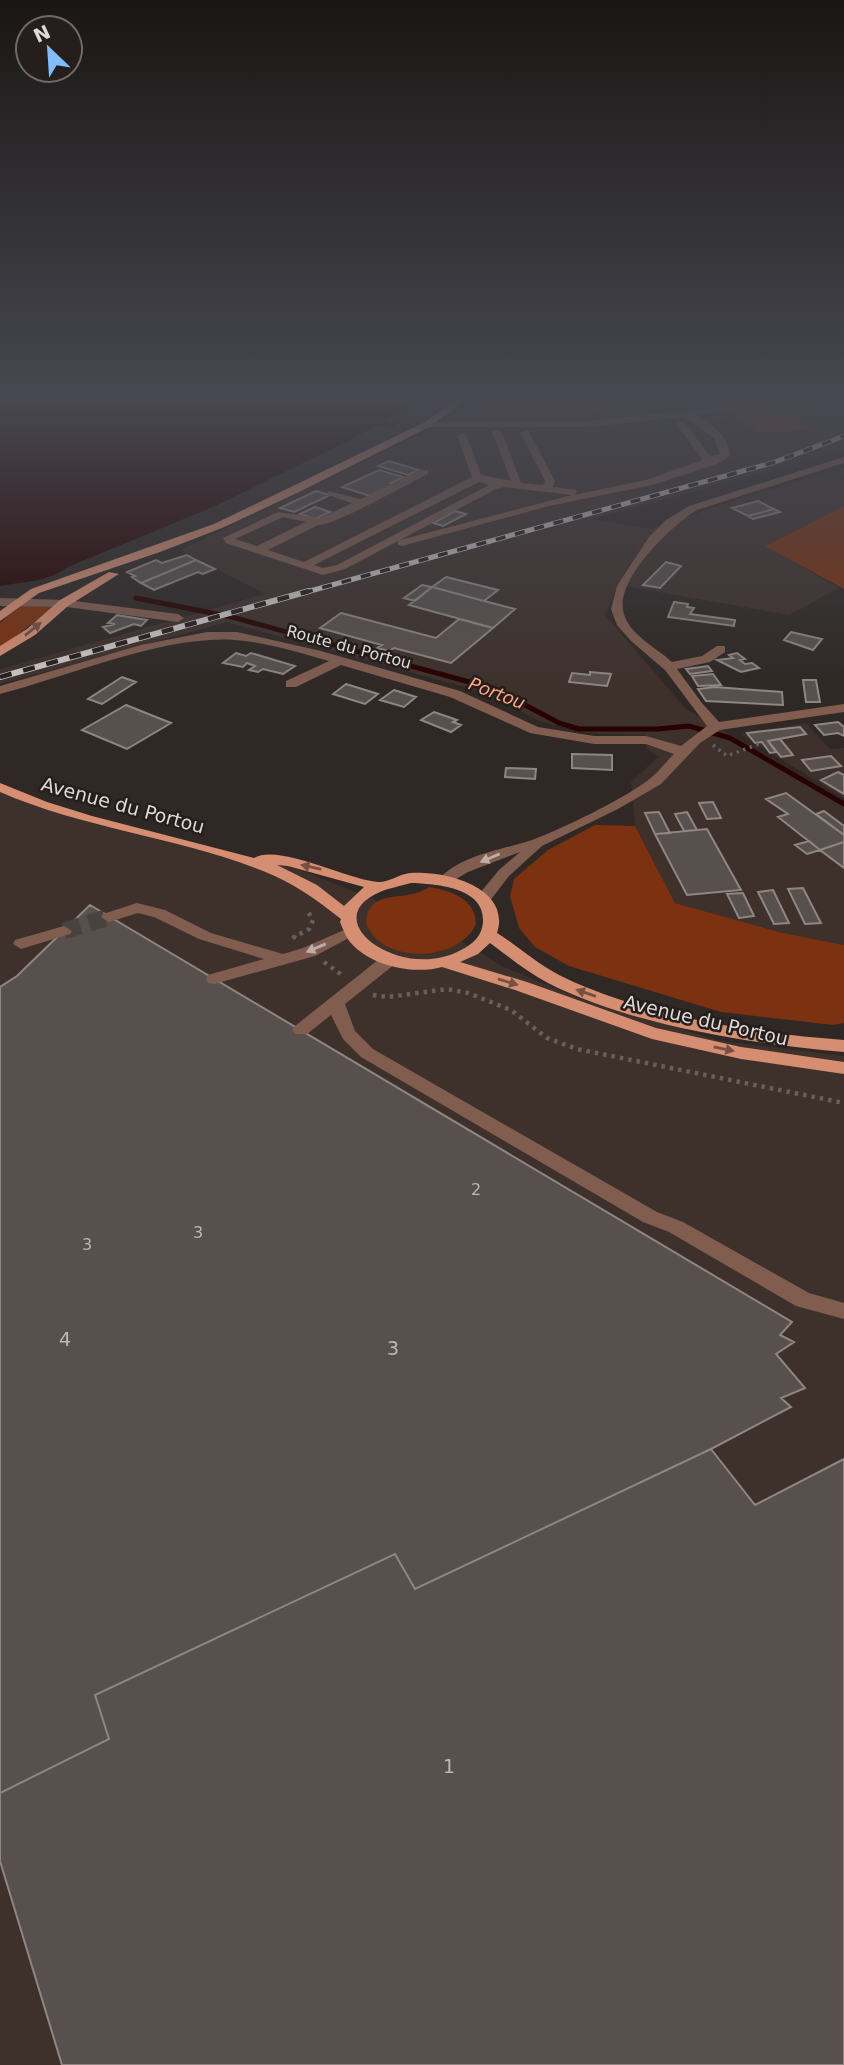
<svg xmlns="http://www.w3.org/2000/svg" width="844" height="2065" font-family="'DejaVu Sans',sans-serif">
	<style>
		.built { fill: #3e312c }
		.green { fill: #7c3110 }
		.water { fill: #270200 }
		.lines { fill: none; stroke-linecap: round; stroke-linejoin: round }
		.stream-far1 { stroke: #270200; stroke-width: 4.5 }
		.stream { stroke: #270200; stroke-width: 5 }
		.building { fill: #58504d; stroke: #8f8683; stroke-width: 2 }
		.minor-tunnel { stroke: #494340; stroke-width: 17; stroke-dasharray: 17 9; stroke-linecap: butt }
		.path-far1 { stroke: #655f5d; stroke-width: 3.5; stroke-dasharray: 2.5 4.5; stroke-linecap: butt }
		.path { stroke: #655f5d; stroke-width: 4.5; stroke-dasharray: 3.5 5; stroke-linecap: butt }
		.minor { fill: #805d4f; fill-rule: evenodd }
		.major { fill: #d68e72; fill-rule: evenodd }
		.rail-far1-casing { stroke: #cbc7c5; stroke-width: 5 }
		.rail-casing { stroke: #cbc7c5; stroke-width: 6 }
		.rail-far1 { stroke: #251e1c; stroke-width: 3.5; stroke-dasharray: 10; stroke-linecap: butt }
		.rail { stroke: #251e1c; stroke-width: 4.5; stroke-dasharray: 12; stroke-linecap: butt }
		.oneway { fill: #755043 }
		.oneway2 { fill: #bdaea8 }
		.labels { text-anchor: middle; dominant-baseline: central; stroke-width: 5; stroke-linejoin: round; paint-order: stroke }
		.far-street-label { font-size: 16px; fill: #dedad8; stroke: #251e1c }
		.number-label { font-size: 16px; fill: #bcb8b5 }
		.far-water-label { font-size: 18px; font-style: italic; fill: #fea684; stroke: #251e1c }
		.street-label { font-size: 19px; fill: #dedad8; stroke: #251e1c }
		.near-number-label { font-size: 19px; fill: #bcb8b5 }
	</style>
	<rect width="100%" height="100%" fill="#2f2825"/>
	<path class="built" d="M491,399h353v51l-252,69 60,10 86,-30 106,-31v38l-78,40 73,42 -50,27 -171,-30 -13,30 81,94 158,92v144l-61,-12 -108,-30 -40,-77 -4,-44 27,-25 -12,-9v-13l-59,-2 -45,-11 -63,-31 -252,-69 -227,62v-15l265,-75 -84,-44 234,-113 26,-9z
		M806,723l24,26 14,-1v50l-103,-64z
		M0,787l83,33 210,47 134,54 77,46 80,33 137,41 123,15v1009h-844z"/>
	<path class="green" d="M479,399h217l3,2 -122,13h-92l-7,-10z
		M756,409l8,8 28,-1 19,13 -52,4 -22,-17 -25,3 -3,-3z
		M844,506v83l-79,-43z
		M19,605l35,2 -54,41v-25z
		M595,825l40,1 40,77 108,30 61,12v78l-11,2 -112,-13 -152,-46 -34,-19 -16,-19 -9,-32 4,-17 34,-29z
		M429,887c21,3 47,12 47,37 -17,39 -97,41 -110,-2 4,-36 39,-18 63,-35z"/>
	<path class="water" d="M0,399h426l-80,43 -133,65 -145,60c-22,16 -43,14 -68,19z"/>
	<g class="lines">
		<path class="stream-far1" d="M370,424l24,1"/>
		<path class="stream" d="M136,598l96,19 263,72 64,34 20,6h78l32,-3 41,12 114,66"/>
	</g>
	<path class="building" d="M389,461l29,9 -10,5 -30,-9z
		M379,470l24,7 -12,6 4,1 -25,12 -28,-9z
		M316,491l14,4 -36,17 -14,-4z
		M758,501l16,8 -26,7 -16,-8z
		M315,507l15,5 -15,7 -15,-5z
		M774,509l6,3 -27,7 -5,-3z
		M455,511l11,3 -23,12 -10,-3z
		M187,555l9,5 -55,23 -9,-6 3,-1 -8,-4 29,-12 6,3z
		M196,560l19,9 -12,5 -5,-2 -44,18 -13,-7z
		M666,562l15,4 -21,22 -17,-3z
		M446,577l52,13 -14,11 -52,-14z
		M422,585l10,2 -17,14 -11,-3z
		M432,587l52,14 31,8 -22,19 -84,-23z
		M674,602l14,2 -1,3 7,1 -4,6 45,6 -1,6 -66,-9z
		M341,613l95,25 23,-19 34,9 -42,35 -57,-15 -5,3 -12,-3 5,-3 -62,-17z
		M117,615l30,5 -6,6 -7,-2 -24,9 -7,-6 12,-3 -7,-1z
		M791,632l31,7 -9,11 -29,-10z
		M236,653l10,3 5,-3 44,13 -12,8 -20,-5 -5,3 -9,-2 6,-4 -8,-3 -4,4 -20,-4z
		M737,653l8,6 -5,1 5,4 7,-1 7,5 -18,4 -24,-12 16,-2 -4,-3z
		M708,666l4,5 -22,3 -4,-5z
		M590,672l21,2 -4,12 -38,-4 3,-9 18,2z
		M713,674l8,11 -23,1 -6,-10z
		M122,677l14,5 -34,22 -14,-5z
		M803,680h13l4,22h-14z
		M346,684l32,10 -13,10 -32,-10z
		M715,687l67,5 1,13 -77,-4 -8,-12z
		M394,690l22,7 -12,10 -24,-7z
		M126,705l45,18 -44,26 -45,-19z
		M434,712l23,8 -4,2 8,3 -10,7 -30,-12z
		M838,722l6,5v9l-6,-3 -14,2 -9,-10z
		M800,727l6,7 -38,7 8,11 -6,1 -8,-11 -7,1 -8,-10z
		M780,739l13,16 -12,2 -13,-16z
		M572,754l40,1v15l-40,-2z
		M831,756l10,10 -30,5 -9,-11z
		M506,768l30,1 -1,10 -30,-2z
		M838,772l6,3v19l-23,-14z
		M786,793l58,42v7l-24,8 -42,-33 10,-3 -22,-15z
		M713,802l8,16 -14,1 -8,-16z
		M824,811l20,15v9l-28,-21z
		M659,812l11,21 -15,1 -10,-21z
		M687,812l10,18 -13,1 -9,-17z
		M707,829l34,61 -54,5 -32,-61z
		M809,841l11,9 -13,4 -12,-9z
		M844,842v26l-24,-18z
		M803,888l18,35 -16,1 -17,-35z
		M773,890l16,33 -15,1 -16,-32z
		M743,893l11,23 -15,2 -12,-24z
		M90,905l702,417 -12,13 14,7 -18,12 29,34 -24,10 10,9 -80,42 -296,140 -20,-35 -300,141 14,44 -109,54v-806l17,-11z
		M711,1449l44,56 89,-46v606h-782l-62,-204v-68l109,-54 -14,-44 300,-141 20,35z"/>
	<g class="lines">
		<path class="minor-tunnel" d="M64,931l45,-14"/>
		<path class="path-far1" d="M713,745l14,11 32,-12"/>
		<path class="path" d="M296,938l-2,-1 15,-8 4,-9 -6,-10
			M324,962l18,13
			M373,995l15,2 59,-8 21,4 43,17 36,28 30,11 267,54"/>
		<path class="minor" d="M804,399h27l-5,3 -130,13c16,10 33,20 34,41l-13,8 -65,21 -103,21 -147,40 -4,-1v-4l-53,28 -22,6 -97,-32 -3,-5 55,-26 43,6 31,-15 -24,-8v-4l33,8 59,-29h8v4c-21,10 -92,51 -110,51l-50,25 36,12 168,-85 -15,-41 5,-3 5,3 14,39 30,6 -19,-49 5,-3 5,3 19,51 22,2 2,-4 -25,-49 8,-2 27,51 -2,6 23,3 1,2 -3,3 72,-15 57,-20 -27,-36 2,-2h6l26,34 10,-2 -6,-16 -30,-21 -99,10h-162l-2,-2 5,-3 159,-1zM479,482l10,3 -152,80 -14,3 -9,-3zM504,487l68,8 -172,45 94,-50zM283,517l23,5 -49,24 -22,-7z
			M844,457v6l-147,47c-26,16 -87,73 -72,107 8,20 32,31 47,45l30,-6 15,-10h8v6l-15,10 -33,7 25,34 17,19 125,-18v8l-124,18 -20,13 -39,41 -43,25 -76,37 -33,30 -20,26h-12l-2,-3 24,-29 21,-18 -52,20 -22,13 -8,-5c22,-25 64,-30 94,-40 28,-10 98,-44 120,-63 8,-7 15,-16 22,-23l-28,-10h-52l-64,-11 -80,-36 -109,-32 -45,22h-10v-6l43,-20c-29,-8 -64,-19 -94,-21 -71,-5 -165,36 -235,54v-8l141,-41 66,-13h30l84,19 139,40 78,36 56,9h52l35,10 26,-20 -42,-56 -34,-29 -14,-16 -6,-16 6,-23 32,-49 17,-17 23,-14z
			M0,598l67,2 111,14 6,4 -6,4 -111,-15 -67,-1z
			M137,903l28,7 46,23 72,21 20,-6 41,-18 6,-2 8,5 -43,23 -101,28 -6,-1 -2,-4 2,-4 56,-16 -65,-20 -45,-22 -16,-4 -29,9 -8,-5 2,-3z
			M64,926l8,5 -2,3 -49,15 -8,-5 2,-4z
			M389,955l6,1 2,4 -2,4 -50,40 10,27 18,18 284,163 26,10 126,71 35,10v16l-48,-13 -127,-74 -26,-10 -282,-165 -18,-18 -12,-24 -24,19h-12l-3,-4 3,-4 88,-70z"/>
		<path class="major" d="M458,399h10l-39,28 -134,67 -73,34 -62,24 -121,41 -39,28v-10l31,-22 183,-65 209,-101z
			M109,572l10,2 -51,32 -33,29 -35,21v-10l27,-17 33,-29z
			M0,783l47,19 45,14 162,42c25,-15 96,23 125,24 10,0 21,-8 31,-9 34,-3 102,14 87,60 21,13 39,30 62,42 82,41 194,58 285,65v12c-92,-8 -214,-27 -296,-69 -21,-11 -39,-26 -58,-40l-12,11 -18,8 67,20 129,46 85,19 103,15v12l-103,-15 -89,-20 -137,-49 -73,-23c-29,8 -72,-1 -92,-25 -4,-5 -7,-13 -10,-20l1,-3c-24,-19 -49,-37 -78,-48 -85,-34 -178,-42 -263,-79zM277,865l11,1 76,21 -20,19 -27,-21zM411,883c25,1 74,4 72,39 -1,14 -10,22 -22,28 -59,33 -147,-30 -81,-58 9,-4 21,-6 31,-9z"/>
		<g class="rail-far1-casing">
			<path id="rail-far1" d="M303,593l469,-130 72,-27"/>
		</g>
		<g class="rail-casing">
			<path id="rail" d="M0,677l309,-86"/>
		</g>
		<use href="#rail-far1" class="rail-far1"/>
		<use href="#rail" class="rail"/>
	</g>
	<defs><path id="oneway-solid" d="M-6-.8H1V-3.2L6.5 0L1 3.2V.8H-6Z" transform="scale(1.75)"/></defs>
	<g class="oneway">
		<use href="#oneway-solid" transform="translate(33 629) rotate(-39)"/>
		<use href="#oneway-solid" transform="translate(311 867) rotate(-167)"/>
		<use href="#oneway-solid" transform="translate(508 982) rotate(17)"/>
		<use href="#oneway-solid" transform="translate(586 993) rotate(-161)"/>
		<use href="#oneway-solid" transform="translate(724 1049) rotate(12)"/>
	</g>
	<g class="oneway2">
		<use href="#oneway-solid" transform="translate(490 858) rotate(157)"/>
		<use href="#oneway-solid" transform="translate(316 948) rotate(157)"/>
	</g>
	<linearGradient id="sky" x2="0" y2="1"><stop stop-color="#1a1614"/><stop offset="0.58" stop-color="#474851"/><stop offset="1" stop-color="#474851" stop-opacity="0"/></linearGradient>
	<rect width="844" height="688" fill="url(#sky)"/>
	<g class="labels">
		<g class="far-street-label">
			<text transform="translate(349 647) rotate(15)">Route du Portou</text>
		</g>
		<g class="number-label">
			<text x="476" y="1189">2</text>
			<text x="198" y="1232">3</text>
			<text x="87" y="1244">3</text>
		</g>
		<g class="far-water-label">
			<text transform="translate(497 693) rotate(21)">Portou</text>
		</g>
		<g class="street-label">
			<text transform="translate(123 805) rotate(15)">Avenue du Portou</text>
			<text transform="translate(706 1020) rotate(13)">Avenue du Portou</text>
		</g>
		<g class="near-number-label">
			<text x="65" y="1339">4</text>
			<text x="393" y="1348">3</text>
			<text x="449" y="1766">1</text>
		</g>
	</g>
	<g transform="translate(49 49) rotate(335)"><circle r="33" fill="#251e1c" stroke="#6f6967" stroke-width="2"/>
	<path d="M0-5L12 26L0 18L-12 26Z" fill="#83bcfb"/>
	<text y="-10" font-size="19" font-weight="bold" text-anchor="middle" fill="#dedad8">N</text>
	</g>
</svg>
